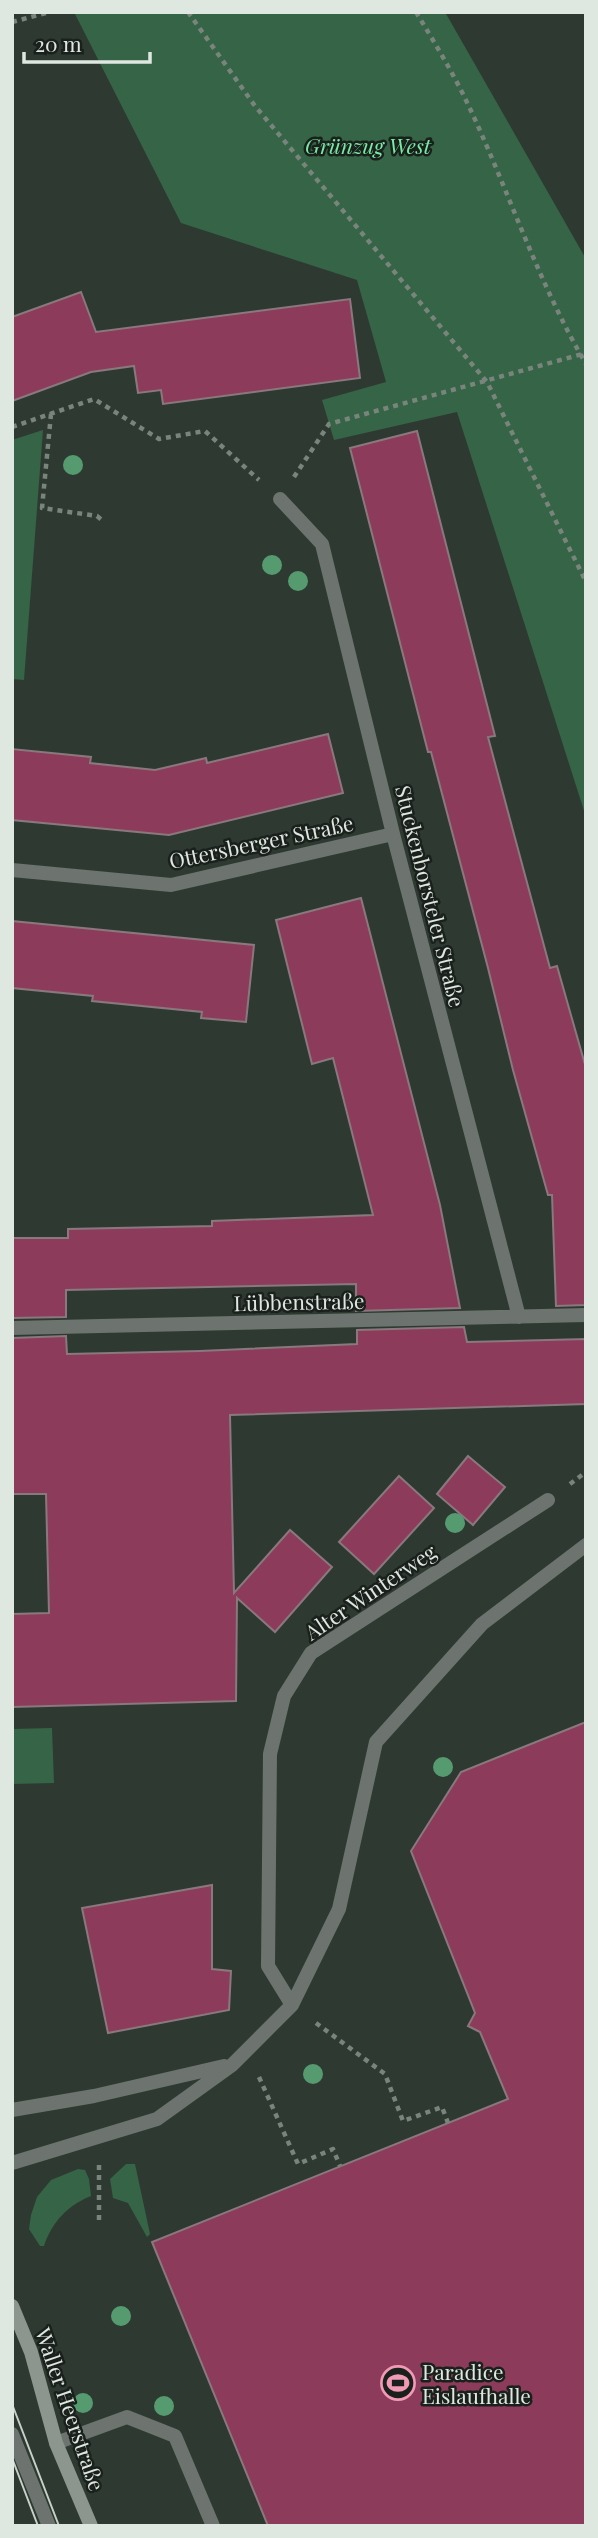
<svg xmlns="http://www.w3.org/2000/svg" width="598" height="2538" font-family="'Playfair Display',serif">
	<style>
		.green { fill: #356446 }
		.building { fill: #8d3b5a; stroke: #89787d; stroke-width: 2 }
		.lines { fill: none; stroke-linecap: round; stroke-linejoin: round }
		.path { stroke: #79847c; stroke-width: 4.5; stroke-dasharray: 5 5; stroke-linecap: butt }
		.service { stroke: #6d736f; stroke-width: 14 }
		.minor { stroke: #6d736f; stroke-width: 14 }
		.secondary { stroke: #8c958e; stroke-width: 14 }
		.tram { stroke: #c7d0c9; stroke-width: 2 }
		.tree { fill: #569b70 }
		.labels { text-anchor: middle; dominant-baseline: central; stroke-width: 5; stroke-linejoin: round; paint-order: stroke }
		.park-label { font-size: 21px; font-style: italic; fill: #77eba3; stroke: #1a201c }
		.street-label { font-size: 21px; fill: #dfe7e1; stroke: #1a201c }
		.poi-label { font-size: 21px; fill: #dfe7e1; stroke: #1a201c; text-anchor: start }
	</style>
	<rect width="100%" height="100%" fill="#2e3a31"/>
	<path class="green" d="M74,12h371l141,247v558l-129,-405 -123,28 -12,-40 64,-18 -29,-102 -176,-57z
		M43,430l-19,250 -12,-1v-239z
		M52,1728l2,55 -42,1v-55z
		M126,2164h9l15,70 -3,3 -19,-34 -15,-5 -3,-19z
		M78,2169l7,1 4,9 2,17c-23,9 -39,26 -47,50h-4l-11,-17 2,-14 6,-18 14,-17z"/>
	<path class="building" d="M81,292l15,40 254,-33 10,79 -197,26 -2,-14 -23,3 -4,-27 -43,6 -79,29v-84z
		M417,431l78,305 -7,1 27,101 35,130 7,-2 29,102v237l-30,1 -4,-111h-4l-35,-125 -25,-102 -57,-216h-3l-78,-304z
		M328,734l15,59 -174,42 -157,-15v-71l79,8 -1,6 65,7 51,-12 1,5z
		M361,898l79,307 20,103 -104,3v-27l-290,6v27l-54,1v-80h56v-9l144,-3v-5l161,-6 -40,-157 -21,6 -36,-144z
		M12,921l242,24 -8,77 -45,-4 1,-6 -110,-11 1,-5 -81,-8z
		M464,1327l3,15 119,-3v65l-356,11 4,178 56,-63 42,37 -57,65 -38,-34 -1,103 -224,6v-93l37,-1 -3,-119h-34v-156l54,-2 1,18 133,-3 157,-7v-14z
		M468,1456l37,31 -32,38 -36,-31z
		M399,1476l35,32 -60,66 -35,-32z
		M586,1722v804h-318l-116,-284 356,-143 -28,-67 -12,-6 7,-13 -64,-162 50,-79z
		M212,1885v84l19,2 -2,39 -121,23 -26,-125z"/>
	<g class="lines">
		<path class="path" d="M188,12l67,94 232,276 99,200
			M416,12c17,28 34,56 48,84 43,89 72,183 122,268
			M12,22l38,-10
			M51,414l-9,94 55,8 6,5
			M12,427l82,-28 65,40 46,-8 54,49
			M294,477l35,-53 257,-71
			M570,1484l16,-12
			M316,2023l69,51 18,47 39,-14 6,16
			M259,2077l39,87 35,-15 7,17
			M99,2220v-56"/>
		<path class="service" d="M12,2434l37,92
			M56,2443l71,-26 48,19 38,90"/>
		<path class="minor" d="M280,499l42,45 71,290 126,483
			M12,870l159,15 222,-51
			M12,1328l574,-13
			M292,2005l-24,-39 2,-212 14,-58 27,-43 237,-153
			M12,2110l82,-14 130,-30
			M12,2163l145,-44 75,-54 60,-60 47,-96 37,-167 106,-118 104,-79"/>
		<path class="secondary" d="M12,2306l19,46 25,91 35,83"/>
		<path class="tram" d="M12,2404l47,122
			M12,2458l26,68"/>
	</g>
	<g class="tree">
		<circle cx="73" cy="465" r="10"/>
		<circle cx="272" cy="565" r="10"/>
		<circle cx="298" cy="581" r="10"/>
		<circle cx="455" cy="1523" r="10"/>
		<circle cx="443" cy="1767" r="10"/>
		<circle cx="313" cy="2074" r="10"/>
		<circle cx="121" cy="2316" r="10"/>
		<circle cx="83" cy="2403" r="10"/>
		<circle cx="164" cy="2406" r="10"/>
	</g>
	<defs>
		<g id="stadium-ring" transform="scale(1.75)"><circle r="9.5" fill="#1a201c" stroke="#f09ab6" stroke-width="1.5"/><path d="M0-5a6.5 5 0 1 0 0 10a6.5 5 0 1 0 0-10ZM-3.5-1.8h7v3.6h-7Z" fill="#f09ab6"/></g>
	</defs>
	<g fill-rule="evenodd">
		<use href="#stadium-ring" x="398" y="2383"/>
	</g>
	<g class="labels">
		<g class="park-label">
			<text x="368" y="145">Grünzug West</text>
		</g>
		<g class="street-label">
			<text transform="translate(261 841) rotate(-12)">Ottersberger Straße</text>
			<text transform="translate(431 896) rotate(76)">Stuckenborsteler Straße</text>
			<text transform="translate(299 1301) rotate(-1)">Lübbenstraße</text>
			<text transform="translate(370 1591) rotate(-34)">Alter Winterweg</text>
			<text transform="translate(71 2409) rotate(71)">Waller Heerstraße</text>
		</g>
		<g class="poi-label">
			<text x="422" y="2371">Paradice<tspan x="422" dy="24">Eislaufhalle</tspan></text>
		</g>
	</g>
	<rect width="598" height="2538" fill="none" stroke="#dfe7e1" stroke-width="28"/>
	<path d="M24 52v10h126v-10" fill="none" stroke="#dfe7e1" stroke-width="3.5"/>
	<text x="35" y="52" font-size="21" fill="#dfe7e1" stroke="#1a201c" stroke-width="5" paint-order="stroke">20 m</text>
</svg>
